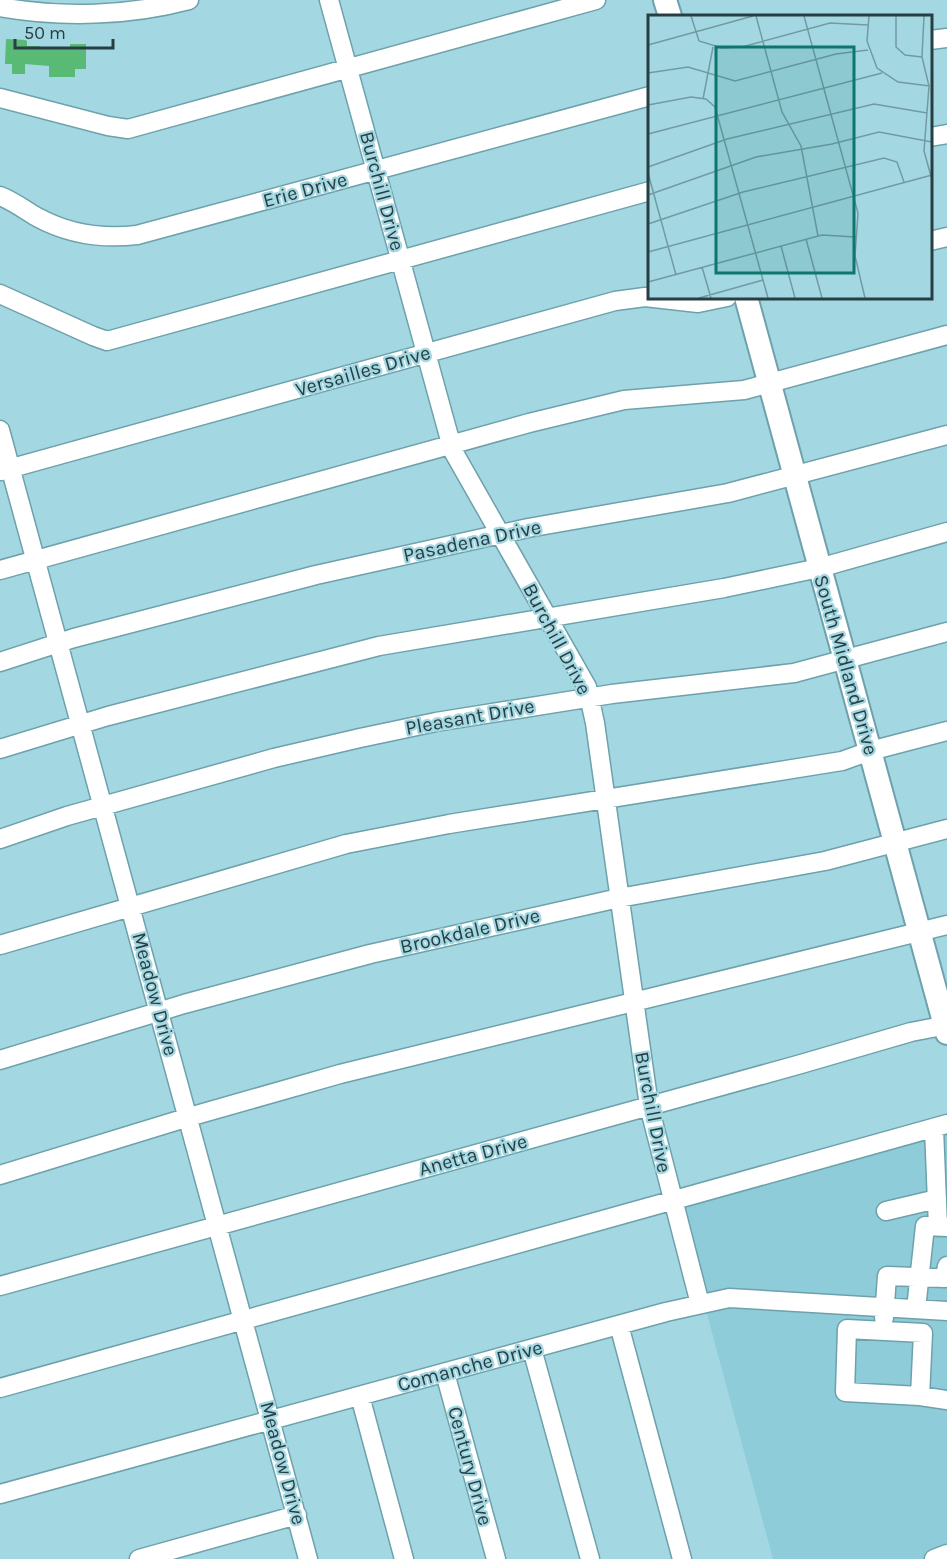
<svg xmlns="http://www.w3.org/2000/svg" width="947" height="1559" font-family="Karla,sans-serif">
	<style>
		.built { fill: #8dccd8 }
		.building { fill: #59ba75 }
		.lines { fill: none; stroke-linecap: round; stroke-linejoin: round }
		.minor-casing { stroke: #6da1ab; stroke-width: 21 }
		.major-casing { stroke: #6da1ab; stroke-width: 26 }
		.minor { stroke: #fff; stroke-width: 18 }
		.major { stroke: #fff; stroke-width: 22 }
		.labels { text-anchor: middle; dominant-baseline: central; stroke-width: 4.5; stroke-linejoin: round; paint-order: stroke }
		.street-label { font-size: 20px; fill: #283e42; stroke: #a3d8e3 }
		.inset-road { fill: none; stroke: #729aa3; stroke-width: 1.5 }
		.view { fill: #0f766e; fill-opacity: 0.15; stroke: #0f766e; stroke-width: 3 }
		.inset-edge { fill: none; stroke: #283e42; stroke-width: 3 }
	</style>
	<rect width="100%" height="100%" fill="#a3d8e3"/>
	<path class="built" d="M947,1127v432h-174l-96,-356z"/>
	<path class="building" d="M6,39l21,1v6h13v3h30v-5h16v25h-11v8h-26v-11l-24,-2v10h-13v-10h-7z"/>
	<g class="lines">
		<g class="minor-casing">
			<path id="minor" d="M329,0l124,451 134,236 8,36 54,383 51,198
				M0,7c62,11 129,9 189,-7
				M930,40l17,-2
				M0,98l108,28 20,3 468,-129
				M930,137l17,-3
				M0,196c13,5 25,14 37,21 31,17 66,22 100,18l513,-139
				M930,241l17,-4
				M0,294l93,42 14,5 543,-150
				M0,430l308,1129
				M1,471l614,-170 30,-4 53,6 29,-6
				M0,570l529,-147 95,-23 120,-10 203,-55
				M0,662l74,-24 242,-63 212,-47 200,-35 219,-58
				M0,749l108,-33 271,-70 345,-58 95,-20 128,-36
				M0,839l67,-23 207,-58 86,-20 76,-16 176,-28 182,-21 153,-41
				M0,945l346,-101 103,-20 393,-63 28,-10 77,-20
				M0,1060l184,-56 186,-50 249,-56 206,-37 122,-32
				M934,1128l4,99
				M0,1175l189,-58 151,-43 607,-149
				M886,1211l51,-12
				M0,1286l801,-222 110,-32 36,-7
				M916,1309l9,-83 22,1
				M884,1318l3,-42 58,2 2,-12
				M619,1325l63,234
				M532,1349l58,210
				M445,1373l51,186
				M0,1388l947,-264
				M360,1396l44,163
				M920,1396l3,-63 -76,-4 -2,63 75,4 27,4
				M0,1494l666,-182 63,-14 218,13
				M139,1559l158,-44
				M934,1559l13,-5"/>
		</g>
		<g class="major-casing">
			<path id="major" d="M665,0l5,16
				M746,297l201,736"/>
		</g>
		<use href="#minor" class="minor"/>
		<use href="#major" class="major"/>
	</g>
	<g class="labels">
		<g class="street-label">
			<text transform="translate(305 190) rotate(-15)">Erie Drive</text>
			<text transform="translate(382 191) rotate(75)">Burchill Drive</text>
			<text transform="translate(363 371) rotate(-16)">Versailles Drive</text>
			<text transform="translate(472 541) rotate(-12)">Pasadena Drive</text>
			<text transform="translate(557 639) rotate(62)">Burchill Drive</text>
			<text transform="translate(846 665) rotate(74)">South Midland Drive</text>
			<text transform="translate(470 717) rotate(-10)">Pleasant Drive</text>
			<text transform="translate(470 931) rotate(-13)">Brookdale Drive</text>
			<text transform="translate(155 994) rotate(75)">Meadow Drive</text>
			<text transform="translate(653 1112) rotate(79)">Burchill Drive</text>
			<text transform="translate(473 1155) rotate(-15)">Anetta Drive</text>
			<text transform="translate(470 1366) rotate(-15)">Comanche Drive</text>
			<text transform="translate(283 1463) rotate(75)">Meadow Drive</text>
			<text transform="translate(470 1466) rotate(75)">Century Drive</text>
		</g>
	</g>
	<g transform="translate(648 15)">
		<rect width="284" height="284" fill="#a3d8e3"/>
		<path class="inset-road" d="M43,1l8,25 23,7 20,-1 88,-24 38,2M108,1l26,96 19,34 17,90M156,1l54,197 -3,43 10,42M221,1l-2,25 10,27 21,14 32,4M248,1v31l9,8 17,2M276,1l-2,41 7,29 -5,65 8,29M0,30l105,-29M0,58l40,-6 47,14 101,-27 32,-4M55,84l10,-52M0,90l43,-8 15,2 9,8 53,191M0,119l234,-61M0,152l79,-28 147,-35 53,9M0,158l28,102M0,180l108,-38 76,-13 47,-12 53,10M0,209l95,-32 141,-34 13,4 7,20M158,224l16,59M133,231l14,52M0,237l284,-77M54,252l9,31M0,267l174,-47 34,2M51,283l64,-18"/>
		<path class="view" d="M68,32h138v226h-138z"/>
		<rect width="284" height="284" class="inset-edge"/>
	</g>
	<path d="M15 39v9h98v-9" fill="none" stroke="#283e42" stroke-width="3"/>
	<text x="24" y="39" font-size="18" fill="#283e42" stroke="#a3d8e3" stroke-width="4.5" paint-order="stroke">50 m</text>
</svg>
